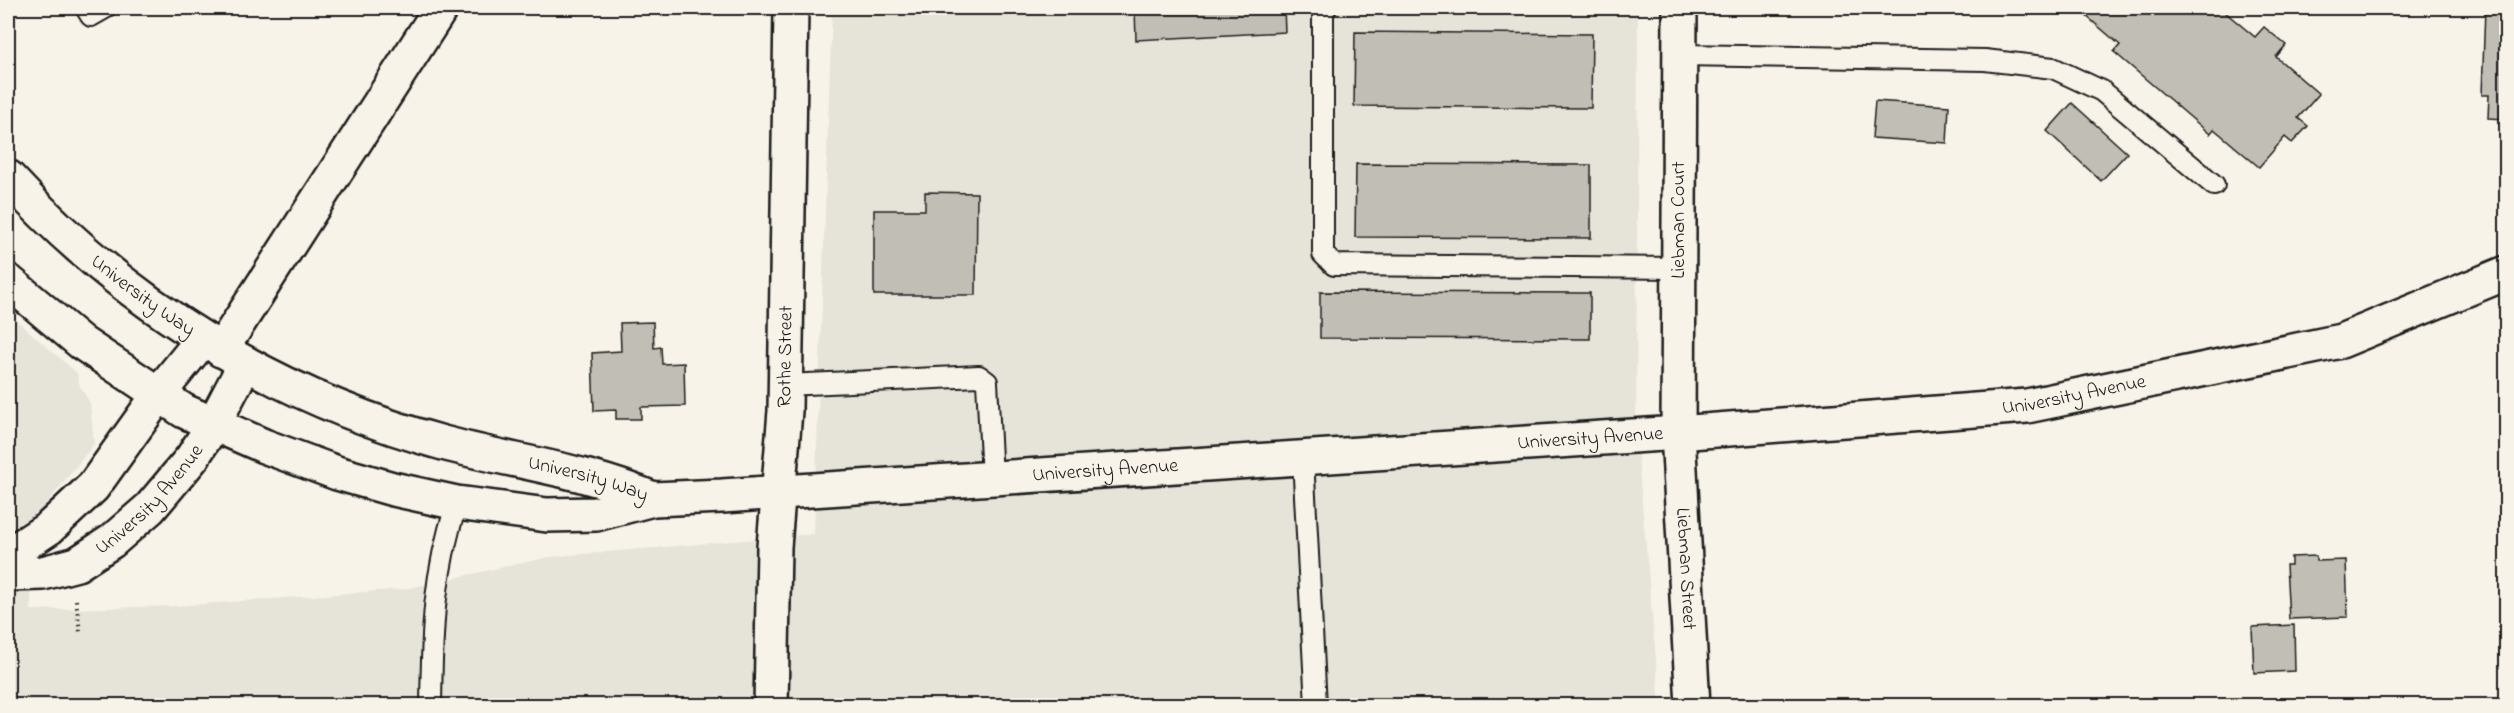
<svg xmlns="http://www.w3.org/2000/svg" width="2514" height="713" font-family="'Indie Flower',sans-serif">
	<style>
		.built { fill: #e6e3d9 }
		.building { fill: #c0beb5; stroke: #1c1c1c; stroke-width: 1.5 }
		.lines { fill: none; stroke-linecap: round; stroke-linejoin: round }
		.service-casing { stroke: #1c1c1c; stroke-width: 24 }
		.minor-casing { stroke: #1c1c1c; stroke-width: 38 }
		.secondary-casing { stroke: #1c1c1c; stroke-width: 38 }
		.path { stroke: #1c1c1c; stroke-width: 4; stroke-dasharray: 1.5 4.5; stroke-linecap: butt }
		.service { stroke: #f7f3e8; stroke-width: 20 }
		.minor { stroke: #f7f3e8; stroke-width: 33 }
		.secondary { stroke: #f7f3e8; stroke-width: 33 }
		.labels { text-anchor: middle; dominant-baseline: central; stroke-width: 4.5; stroke-linejoin: round; paint-order: stroke }
		.street-label { font-size: 20px; fill: #1c1c1c; stroke: #f7f3e8 }
	</style>
	<rect width="100%" height="100%" fill="#f7f3e8"/>
	<filter id="ink" filterUnits="userSpaceOnUse"><feTurbulence type="fractalNoise" baseFrequency=".0167" numOctaves="2"/><feDisplacementMap in="SourceGraphic" scale="12" xChannelSelector="R" yChannelSelector="G"/><feConvolveMatrix kernelMatrix="1 2 1 2 8 2 1 2 1" color-interpolation-filters="sRGB"/></filter>
	<g filter="url(#ink)">
		<path class="built" d="M832,8h806l-2,427 24,270 -1652,1v-115l23,-2v21l145,-4 229,-17 144,-32 265,-23z
			M8,313l69,60 3,13 10,17 4,41 -52,65 -23,19 -11,6z"/>
		<path class="building" d="M1135,8h149l1,24 -149,8z
			M2077,8h143l35,29 9,-10 22,18 -10,12 43,37 -21,24 10,8 -16,17 -7,-6 -26,30 -45,-38 -4,5 -96,-82 6,-7z
			M2485,8h21v111l-18,-1 1,-23h-7z
			M1355,32l237,2 -1,74 -237,-2z
			M1875,101l74,5 -2,37 -75,-5z
			M2072,103l55,50 -26,28 -54,-50z
			M1356,164l235,1v73l-236,-1z
			M925,192l52,1 -1,102h-102v-85h51z
			M1320,292l270,1v46l-270,-1z
			M653,322l1,26 7,-1 1,17 22,-1 1,43 -44,1v12h-25v-9l-22,1 -2,-58 29,-2 -1,-28z
			M2316,556v5l30,-1 2,57 -59,2 -3,-54h5v-8z
			M2294,625l1,46 -41,2 -2,-46z"/>
		<g class="lines">
			<g class="service-casing">
				<path id="service" d="M86,8l5,8 14,-8
					M1326,8l-3,3v243l11,11 345,3
					M1680,55l305,5 68,8 49,23 112,94
					M786,385l193,-9 8,6 5,96
					M1303,458l13,248
					M431,706c1,-75 2,-131 26,-203"/>
			</g>
			<g class="minor-casing">
				<g id="minor">
					<path id="s1" d="M1680,8l-2,425 15,273"/>
					<path d="M221,350l220,-342"/>
					<path d="M8,555l41,-27 44,-41 75,-105 35,-43"/>
					<path id="s2" d="M8,574l35,-1 34,-9 35,-23 38,-33 42,-50 21,-33 32,-61"/>
					<path id="s3" d="M771,706l3,-159 11,-136 6,-403"/>
				</g>
			</g>
			<g class="secondary-casing">
				<g id="secondary">
					<path id="s4" d="M8,177c117,128 268,220 435,266 70,19 143,27 210,56"/>
					<path id="s5" d="M8,281l74,62 102,68 80,35 73,27 56,16 64,14 90,12 49,-1 57,-15 69,-3 956,-63 349,-27 314,-65 165,-68"/>
				</g>
			</g>
			<path class="path" d="M76,600l4,32"/>
			<use href="#service" class="service"/>
			<use href="#minor" class="minor"/>
			<use href="#secondary" class="secondary"/>
		</g>
	</g>
	<g class="labels">
		<g class="street-label">
			<text transform="translate(1679 220) rotate(-90)">Liebman Court</text>
			<text stroke="none"><textPath href="#s4" startOffset="180">University Way</textPath></text>
			<text stroke="none"><textPath href="#s3" startOffset="350">Rothe Street</textPath></text>
			<text stroke="none"><textPath href="#s5" startOffset="2132">University Avenue</textPath></text>
			<text stroke="none"><textPath href="#s5" startOffset="1646">University Avenue</textPath></text>
			<text stroke="none"><textPath href="#s5" startOffset="1160">University Avenue</textPath></text>
			<text stroke="none"><textPath href="#s4" startOffset="666">University Way</textPath></text>
			<text stroke="none"><textPath href="#s2" startOffset="168">University Avenue</textPath></text>
			<text stroke="none"><textPath href="#s1" startOffset="561">Liebman Street</textPath></text>
		</g>
	</g>
	<rect width="2514" height="713" fill="none" stroke="#f7f3e8" stroke-width="30"/>
	<rect x="15" y="15" width="2484" height="683" fill="none" stroke="#1c1c1c" stroke-width="2" filter="url(#ink)"/>
</svg>
